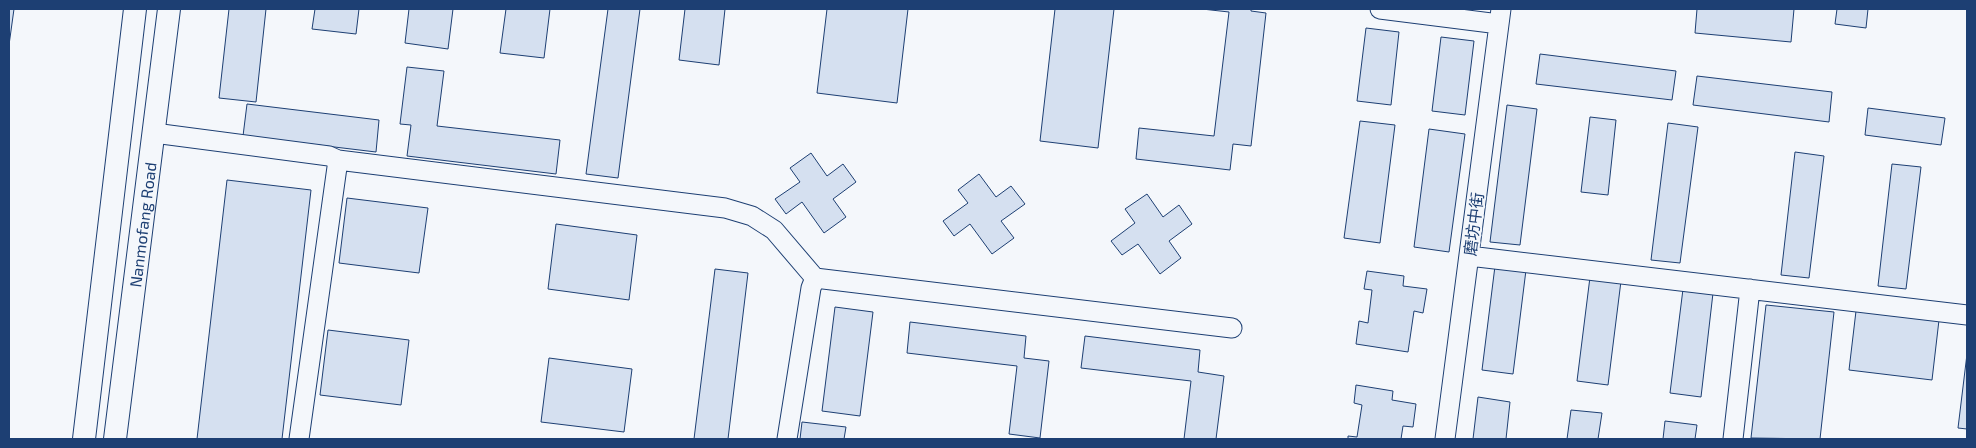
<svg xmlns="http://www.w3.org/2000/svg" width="1976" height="448" font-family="'Exo 2','Noto Sans SC',sans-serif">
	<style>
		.building { fill: #d5e0f0; stroke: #1d3f73 }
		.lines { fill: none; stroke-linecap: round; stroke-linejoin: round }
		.minor-casing { stroke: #1d3f73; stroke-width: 21 }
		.major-casing { stroke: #1d3f73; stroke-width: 24 }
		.minor { stroke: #f4f7fb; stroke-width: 19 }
		.major { stroke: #f4f7fb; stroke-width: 22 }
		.labels { text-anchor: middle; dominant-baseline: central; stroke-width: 4; stroke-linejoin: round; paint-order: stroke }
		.street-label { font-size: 16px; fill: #1d3f73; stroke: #f4f7fb }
	</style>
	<rect width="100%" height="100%" fill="#f4f7fb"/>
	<path class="building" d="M9,9h5l-5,36z
		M229,9h37l-10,93 -37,-4z
		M315,9h44l-3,25 -44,-5z
		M409,9h44l-5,40 -43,-6z
		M506,9h44l-6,49 -44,-5z
		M608,9h32l-22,169 -32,-4z
		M685,9h40l-6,56 -40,-5z
		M827,9h81l-11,94 -80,-10z
		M1055,9h59l-16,139 -58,-7z
		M1202,9h49v2l15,2 -15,133 -18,-2 -3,26 -94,-11 3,-31 75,8 15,-124z
		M1697,9h97l-3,33 -96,-9z
		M1837,9h31l-2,19 -31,-4z
		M1366,28l33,4 -8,73 -34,-4z
		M1441,37l33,4 -9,74 -33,-4z
		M1540,54l136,17 -4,29 -136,-16z
		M407,67l37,4 -7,55 123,14 -4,34 -149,-18 4,-31 -11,-1z
		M1697,76l135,16 -3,30 -136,-17z
		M247,104l132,16 -3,32 -133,-16z
		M1507,105l30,4 -17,136 -30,-3z
		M1868,108l77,10 -4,27 -76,-10z
		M1590,117l26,3 -8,75 -27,-3z
		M1360,121l35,4 -15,118 -36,-5z
		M1668,123l30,4 -18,136 -29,-3z
		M1429,129l36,5 -16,118 -35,-5z
		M1795,152l29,4 -15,122 -28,-3z
		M811,153l16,23 16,-12 13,18 -23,17 13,18 -22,16 -22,-31 -16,12 -11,-15 25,-17 -10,-14z
		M1892,164l29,3 -15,122 -28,-3z
		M979,174l17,23 15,-11 14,18 -24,17 13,17 -22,16 -22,-30 -16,12 -11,-15 25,-18 -10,-13z
		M227,180l84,10 -29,249h-85z
		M1147,194l16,23 16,-12 13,19 -23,17 12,17 -21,16 -22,-30 -16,11 -11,-14 24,-18 -10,-14z
		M347,198l81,10 -9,65 -80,-10z
		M556,224l81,11 -8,65 -81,-11z
		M1495,266l31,4 -13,104 -31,-4z
		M715,269l33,4 -20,166h-34z
		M1367,271l37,5 -1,10 24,3 -4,24 -9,-2 -6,41 -52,-8 3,-23 9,2 4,-33 -8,-1z
		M1590,277l31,4 -13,104 -31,-4z
		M1683,289l30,4 -12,104 -31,-4z
		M1766,305l68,7 -14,127 -69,-1z
		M835,307l38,5 -13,104 -38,-5z
		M1856,311l83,9 -7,60 -83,-10z
		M910,322l116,14 -2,22 25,3 -9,77 -31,-4 8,-68 -110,-13z
		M328,330l81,10 -8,65 -81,-10z
		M1085,336l115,14 -2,22 26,4 -8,63h-32l7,-58 -110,-13z
		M1967,354v75l-9,-1z
		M549,358l83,11 -8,63 -83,-10z
		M1356,385l37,6 -1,9 24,4 -3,23 -10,-1 -2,13h-53v-3l9,1 5,-32 -8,-2z
		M1478,397l32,5 -4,37h-33z
		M1571,410l31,3 -4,26h-31z
		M1665,421l32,4 -2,14h-32z
		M802,422l44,5 -2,12h-44z"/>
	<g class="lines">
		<g class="minor-casing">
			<path id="minor" d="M1380,9l119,15
				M154,133l175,23 9,4 387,48 27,8 22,14 41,48 417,50
				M1469,256l498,59
				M299,439l39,-279
				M787,439l24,-151 4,-10
				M1445,439l56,-430
				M1733,439l17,-150"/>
		</g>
		<g class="major-casing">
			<g id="major">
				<path d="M84,439l51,-430"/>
				<path id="s1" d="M115,439l54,-430"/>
			</g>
		</g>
		<use href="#minor" class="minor"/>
		<use href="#major" class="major"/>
	</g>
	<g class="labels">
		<g class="street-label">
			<text stroke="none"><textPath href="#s1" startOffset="216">Nanmofang Road</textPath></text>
			<text transform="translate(1473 224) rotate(-83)">磨坊中街</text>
		</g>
	</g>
	<rect width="1976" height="448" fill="none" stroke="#1d3f73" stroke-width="20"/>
</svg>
